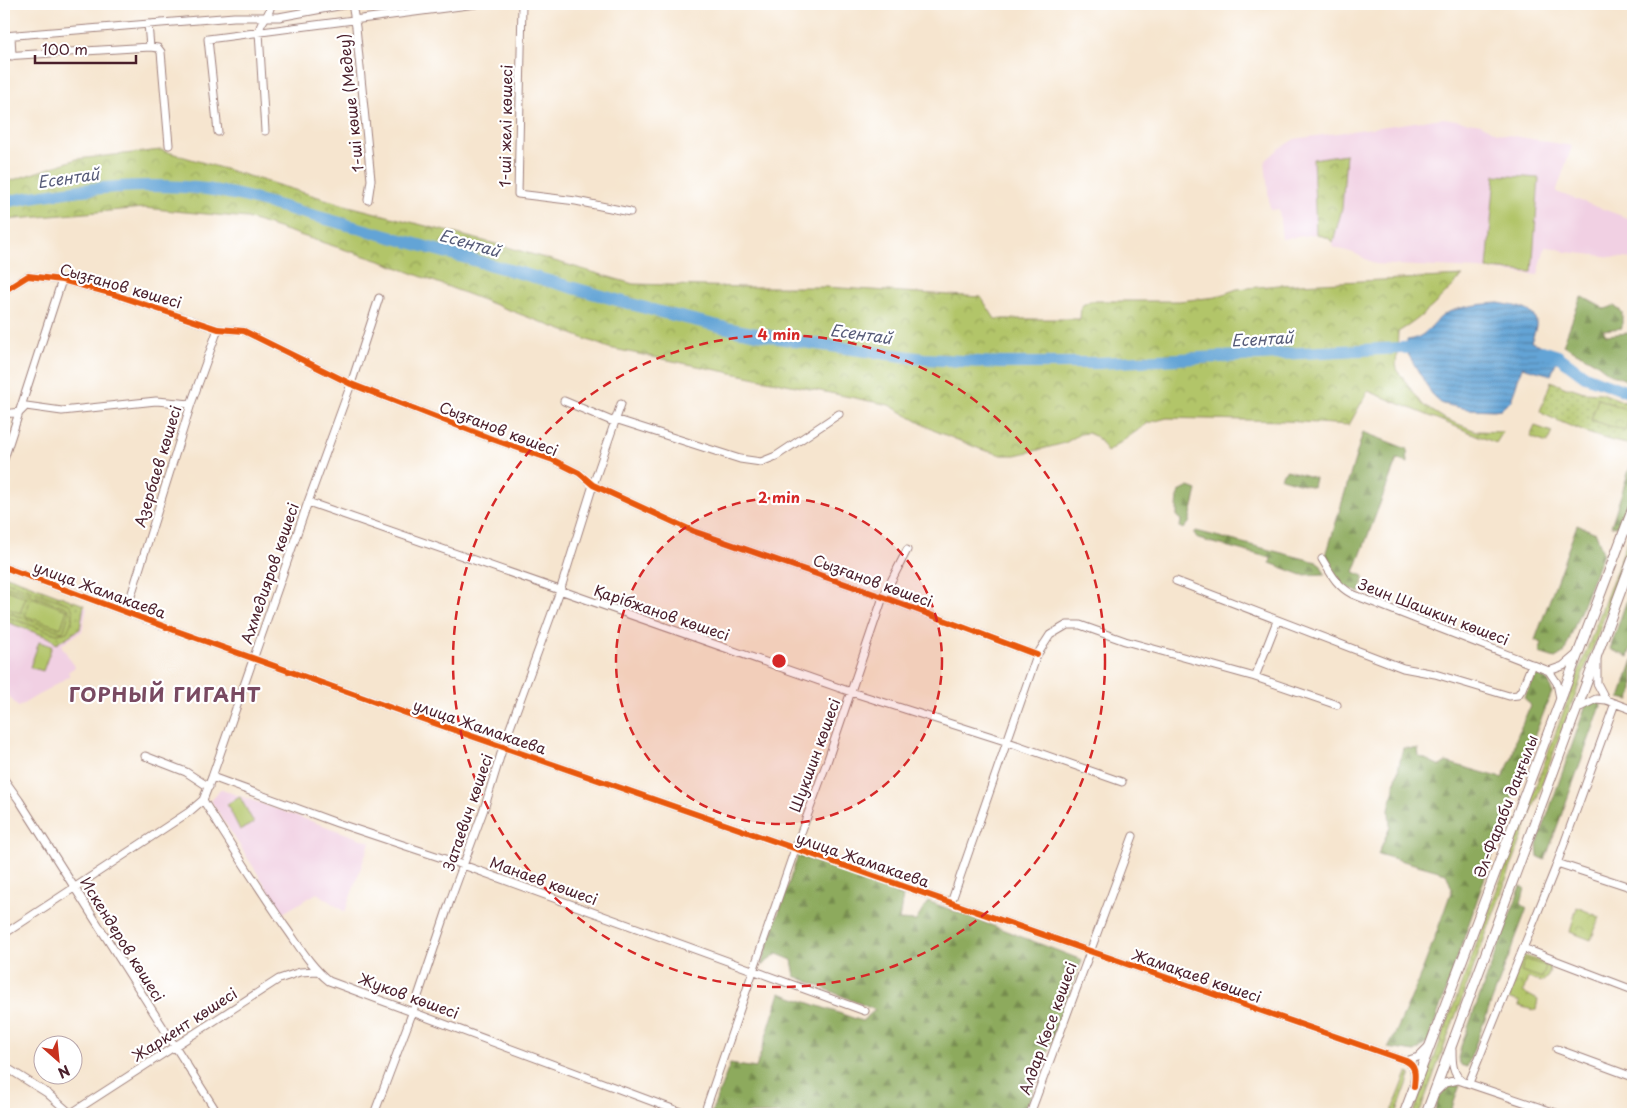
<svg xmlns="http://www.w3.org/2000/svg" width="1637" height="1118" font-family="'Playpen Sans',sans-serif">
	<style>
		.built { fill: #f1d0e3 }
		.grass { fill: url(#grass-dots); stroke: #7e724a }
		.forest { fill: url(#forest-firs); stroke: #6c6444 }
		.park { fill: url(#park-crowns); stroke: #7e724a }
		.pitch { fill: #b2c569; stroke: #7e724a }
		.water { fill: url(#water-rules); stroke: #576280 }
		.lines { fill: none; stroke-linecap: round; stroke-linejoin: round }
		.river { stroke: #64a4d6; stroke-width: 12 }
		.minor-casing { stroke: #a0827d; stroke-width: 9 }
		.major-casing { stroke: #a0827d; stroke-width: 11 }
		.minor { stroke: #fff; stroke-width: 7 }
		.major { stroke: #fff; stroke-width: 9 }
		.cycleway-casing { stroke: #fff; stroke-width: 9 }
		.cycleway { stroke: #e8590c; stroke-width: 6 }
		.ring { fill: none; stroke: #d62828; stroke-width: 2.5; stroke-dasharray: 9 6 }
		.labels { text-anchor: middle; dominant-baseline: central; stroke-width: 4.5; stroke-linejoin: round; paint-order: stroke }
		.street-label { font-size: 15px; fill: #4a1f2b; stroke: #fff }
		.water-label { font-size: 16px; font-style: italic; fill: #565b78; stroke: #fff }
		.district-label { font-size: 20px; font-weight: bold; letter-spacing: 1px; fill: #794a62; stroke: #fff }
		.centre { fill: #d62828; stroke: #fff; stroke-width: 2.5 }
		.ring-label { font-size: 15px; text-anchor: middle; font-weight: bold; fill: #d62828; stroke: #fff; stroke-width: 4.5; stroke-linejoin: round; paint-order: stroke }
	</style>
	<defs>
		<pattern id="grass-dots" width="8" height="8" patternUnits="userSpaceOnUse" patternTransform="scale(1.25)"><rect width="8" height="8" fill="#b2c569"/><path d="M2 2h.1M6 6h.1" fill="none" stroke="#939f57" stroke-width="1.8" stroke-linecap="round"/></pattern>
		<pattern id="forest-firs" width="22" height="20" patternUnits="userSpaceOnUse" patternTransform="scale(1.25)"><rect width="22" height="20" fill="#8daa5d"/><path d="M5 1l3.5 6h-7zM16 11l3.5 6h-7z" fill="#758a4d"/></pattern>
		<pattern id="park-crowns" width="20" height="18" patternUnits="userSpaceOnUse" patternTransform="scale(1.25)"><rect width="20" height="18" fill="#b2c569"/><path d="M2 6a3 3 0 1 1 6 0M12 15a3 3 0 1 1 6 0" fill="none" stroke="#939f57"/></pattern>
		<pattern id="water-rules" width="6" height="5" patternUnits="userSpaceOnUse" patternTransform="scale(1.25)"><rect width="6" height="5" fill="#64a4d6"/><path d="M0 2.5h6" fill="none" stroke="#5485ae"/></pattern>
	</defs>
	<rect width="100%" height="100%" fill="#fff"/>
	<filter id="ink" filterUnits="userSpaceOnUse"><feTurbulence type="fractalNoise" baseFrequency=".02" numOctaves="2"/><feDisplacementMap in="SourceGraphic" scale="10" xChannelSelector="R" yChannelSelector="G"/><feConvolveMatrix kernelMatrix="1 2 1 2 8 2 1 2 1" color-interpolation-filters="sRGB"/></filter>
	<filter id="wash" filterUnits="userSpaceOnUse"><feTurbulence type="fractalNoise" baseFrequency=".0096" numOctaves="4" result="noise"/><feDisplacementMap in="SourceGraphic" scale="20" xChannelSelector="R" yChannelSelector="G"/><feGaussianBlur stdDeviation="1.12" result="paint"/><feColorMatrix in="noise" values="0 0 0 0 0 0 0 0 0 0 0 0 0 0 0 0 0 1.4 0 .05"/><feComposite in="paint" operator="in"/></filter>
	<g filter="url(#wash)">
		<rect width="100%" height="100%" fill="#f6e5cf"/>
		<path class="built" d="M1443,118l38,6 16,9 75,13 -16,46 77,28v39l-67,-7 -10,-4 -11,-1 -7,28 -59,-6 -104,-5 -21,-11 -22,-6 1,-5 -5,-4 -12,-4 -34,5 -3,-30 -9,1 -5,-49 15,-13 15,-9z
			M4,579l83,29 -5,23 -21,14 14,22 -7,5 2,4 -52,31 -14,-17z
			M220,789l150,53 -25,70 -28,-19 -34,20 -72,-112z"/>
		<path class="grass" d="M1551,381l15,7 3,-1 15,5 18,1 31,12v40c-31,-4 -61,-18 -90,-31l-3,-3z
			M1633,526v14l-214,574h-6z
			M4,575l80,30 -4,24 -24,15 -6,-6 -46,-17z
			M1408,1073l3,1 -15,40h-5l14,-36z"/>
		<path class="forest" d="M1583,297l22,12 9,-3 8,6v16l-19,2 3,5 23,-2 4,3v47l-24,-10 -14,-11 -32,-17 17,-46z
			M1363,432l44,17 1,14 -11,-4 -43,113 10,4 -4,17 -17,-7 -18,-27z
			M1633,458v35l-12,33h-10z
			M1287,470l28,8 -2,9 -32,-9 2,-5z
			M1189,487l8,3 -8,33 -5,6 -4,-2 1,-7 -4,-3c0,-7 0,-18 2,-25z
			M1577,525l19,8 7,20 -39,100 -9,5 -16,-5 3,-10 -7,-3z
			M1196,531l121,31 3,2 5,10 -23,1 -32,-12 1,-5 -73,-19 -4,-6z
			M1633,582v60l-5,15 -18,-8z
			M1633,660v29l-3,11 -10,-2z
			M1540,675l9,7 3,10 -22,55 -102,295 -13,10 -27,-4c26,-51 45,-105 64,-159l-6,-16 -68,-19 12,-27 -1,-17 14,-62 15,1 1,7 21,10 6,-4 56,16 10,-20 4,-19 14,-33 -6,-9 12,-21z
			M1595,702h5l1,4 -56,154 -7,-3 -1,-12 49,-140z
			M798,855l105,41 -4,24 17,1 12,-20 154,59 -58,154h-313l19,-50 26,4 24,-75 82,28 13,-11 -80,-34 -3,-16 -15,-6 -16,12z
			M1521,886l4,2 -4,16 6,4 -60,159 -6,-2 -3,-6 3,-13z
			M1460,1085l-10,29h-16l5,-17 10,-11z"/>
		<path class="park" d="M161,150l184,55 162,42 126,37 110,3h82l156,10 14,22h85l1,-13 9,-5h89l37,-4 21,-8 42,-4 184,-9c-21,21 -40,42 -65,56l-2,37 27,36 22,14 31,12 27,1 -7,11 -128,-52 -19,34 -64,-4 -118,-3 -19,5 -41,29 -10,-15 -9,-4 -8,1 -15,9 -23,6 -26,6h-14l-22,-6 -47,-19 -44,-25 -280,-57 -226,-86 -136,-44 -103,-10 -140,12v-37l73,-24z
			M1346,154l-4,55 -9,33 -5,-4 -12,-4 -3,-75z
			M1598,399l33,12 -6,20 -34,-11z
			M1535,426l17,6 -5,11 -17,-6z
			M1577,907l23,10 -9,23 -21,-8z
			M1522,955l27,9c2,7 -1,14 -7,18l-14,-4 -5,14 15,8 -2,9 -3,1 -14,-4 1,-4 -13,-4z"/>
		<path class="pitch" d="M1495,175l44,3 -7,94 -45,-3z
			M4,581l65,23c8,8 2,19 -2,28l-10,2 -53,-18v-5l58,21 2,-2 5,-17v-3l-3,-3 -62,-22z
			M4,589l22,8 -6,16 -16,-6z
			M31,597l36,13 -6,18 -36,-12z
			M39,642l13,4 -9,25 -13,-4z
			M240,797l14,26 -14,7 -13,-26z
			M1525,959l21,7 -4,12 -21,-7z"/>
		<path class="water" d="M1499,303c13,3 39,4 37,23 -1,6 -3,11 -5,16l29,10 -9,23 -29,-8 -11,34 -10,8 -7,1 -26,-1 -26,-5 -9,-8 -25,-42 -1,-14c19,-1 24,-17 38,-26 14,-8 38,-10 54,-11z"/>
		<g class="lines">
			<path class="river" d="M4,202c66,-13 135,-21 202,-13 14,2 28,5 41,8l413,115 71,17 64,12 129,18 76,4h98l324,-16
				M1542,351l16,5 27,20 48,18"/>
		</g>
	</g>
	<g filter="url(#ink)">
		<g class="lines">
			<g class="minor-casing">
				<path id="minor" d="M352,4l4,23 15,153 -3,20
					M522,4l-4,190 58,7 54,11
					M148,24l2,23
					M4,36l230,-19h45l70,-13
					M11,36l1,20
					M4,56l146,-9 8,1 3,4 8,93
					M265,131l-6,-99c1,-12 11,-15 12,-28
					M218,132l-10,-93 268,-35
					M4,291l24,-15 34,4 48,13 108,36 26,2 107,53 141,55 61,21 26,13 14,12 100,46 190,66 154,58
					M564,401l50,21
					M4,414l16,-2 6,-6 36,5 94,-10 35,3
					M615,419l125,40 21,3 15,-6 63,-42
					M4,459l58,-179
					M308,502l543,190 157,50 114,40
					M1322,559c9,15 15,27 30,35l197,77
					M4,567l170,63 240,86 992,345c9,4 9,12 8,21
					M1176,581l227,87 32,6 74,22 9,-1 4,-6 10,-25
					M126,612l65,-208 27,-75
					M1597,657v26l9,17
					M1549,671l14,-5 13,-11
					M1549,671l8,12 3,15
					M1255,677l22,-56
					M1578,708l18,-9 10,1 27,10
					M145,756l41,16 23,15
					M212,777l125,46 126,42 402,146
					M4,779l15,21 199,314
					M203,800c26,42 53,84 81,125 14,19 26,41 45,56l357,133
					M1557,863l76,25
					M951,903l86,-248 13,-20 17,-10h13l45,16 130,36 82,28
					M4,934l185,-122 14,-12 9,-23 96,-275 43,-118 28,-86
					M1523,948l110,42
					M1557,1049l76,28
					M1452,1050c0,11 0,24 10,31
					M1406,1061l12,-4 10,-10
					M4,1066l43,27 24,21
					M1469,1083l86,-214 60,-166
					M1435,1093l10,-10 13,-3 101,34
					M70,1114l209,-135 21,-7 17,-1
					M374,1114l39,-103 37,-110 35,-95 18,-59 57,-156 33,-106 28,-81
					M704,1114l91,-265 32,-87 56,-165 24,-47
					M1030,1114l103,-278"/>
			</g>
			<g class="major-casing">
				<path id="major" d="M1404,1114l229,-606
					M1426,1114l207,-556"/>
			</g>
			<use href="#minor" class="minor"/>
			<use href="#major" class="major"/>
			<g class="cycleway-casing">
				<path id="cycleway" d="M4,291l24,-15 34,4 48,13 108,36 26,2 107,53 141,55 61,21 26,13 14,12 100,46 190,66 154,58
					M4,567l170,63 240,86 992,345c11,5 9,15 8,26"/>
			</g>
			<use href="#cycleway" class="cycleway"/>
		</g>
	</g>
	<circle cx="779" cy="661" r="163" fill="#d62828" fill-opacity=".12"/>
	<g class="ring">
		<circle cx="779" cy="661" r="163"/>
		<circle cx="779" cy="661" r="326"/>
	</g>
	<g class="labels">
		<g class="street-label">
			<text transform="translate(350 103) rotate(-96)">1-ші көше (Медеу)</text>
			<text transform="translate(505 126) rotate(-89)">1-ші желі көшесі</text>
			<text transform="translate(121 285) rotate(16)">Сызғанов көшесі</text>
			<text transform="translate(499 428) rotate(21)">Сызғанов көшесі</text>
			<text transform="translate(157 466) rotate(-73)">Азербаев көшесі</text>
			<text transform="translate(269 573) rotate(-71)">Ахмедияров көшесі</text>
			<text transform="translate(873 580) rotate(20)">Сызғанов көшесі</text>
			<text transform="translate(100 589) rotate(20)">улица Жамакаева</text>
			<text transform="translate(1434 611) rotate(21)">Зеин Шашкин көшесі</text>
			<text transform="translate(662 612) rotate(19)">Қарібжанов көшесі</text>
			<text transform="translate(480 726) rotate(19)">улица Жамакаева</text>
			<text transform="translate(814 755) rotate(-70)">Шукшин көшесі</text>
			<text transform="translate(1505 806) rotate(-69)">Әл-Фараби даңғылы</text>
			<text transform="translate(467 812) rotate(-71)">Затаевич көшесі</text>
			<text transform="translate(863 859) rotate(19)">улица Жамакаева</text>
			<text transform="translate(544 880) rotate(20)">Манаев көшесі</text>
			<text transform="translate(123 939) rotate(58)">Искендеров көшесі</text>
			<text transform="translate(1197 975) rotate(19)">Жамақаев көшесі</text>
			<text transform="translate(409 995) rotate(20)">Жуков көшесі</text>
			<text transform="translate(184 1024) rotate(-33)">Жаркент көшесі</text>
			<text transform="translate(1047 1028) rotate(-70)">Алдар Көсе көшесі</text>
		</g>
		<g class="water-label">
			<text transform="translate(68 177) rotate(-8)">Есентай</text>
			<text transform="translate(470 242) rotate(16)">Есентай</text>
			<text transform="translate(861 333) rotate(8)">Есентай</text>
			<text transform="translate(1262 338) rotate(-3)">Есентай</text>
		</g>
		<g class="district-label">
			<text x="165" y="694">ГОРНЫЙ ГИГАНТ</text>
		</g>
	</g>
	<circle cx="779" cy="661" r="8" class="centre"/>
	<g class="ring-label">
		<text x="779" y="340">4 min</text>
		<text x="779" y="503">2 min</text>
	</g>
	<rect width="1637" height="1118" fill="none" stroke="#fff" stroke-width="20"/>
	<g transform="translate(58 1060) rotate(153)"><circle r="24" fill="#ffffff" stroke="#b7a5aa"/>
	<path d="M0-4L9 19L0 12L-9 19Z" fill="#c8321e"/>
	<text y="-8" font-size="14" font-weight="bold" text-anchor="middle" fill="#4a1f2b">N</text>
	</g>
	<path d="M35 55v8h101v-8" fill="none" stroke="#4a1f2b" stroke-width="2.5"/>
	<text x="42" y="55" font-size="15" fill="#4a1f2b" stroke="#ffffff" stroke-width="4" paint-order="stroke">100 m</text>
</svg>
